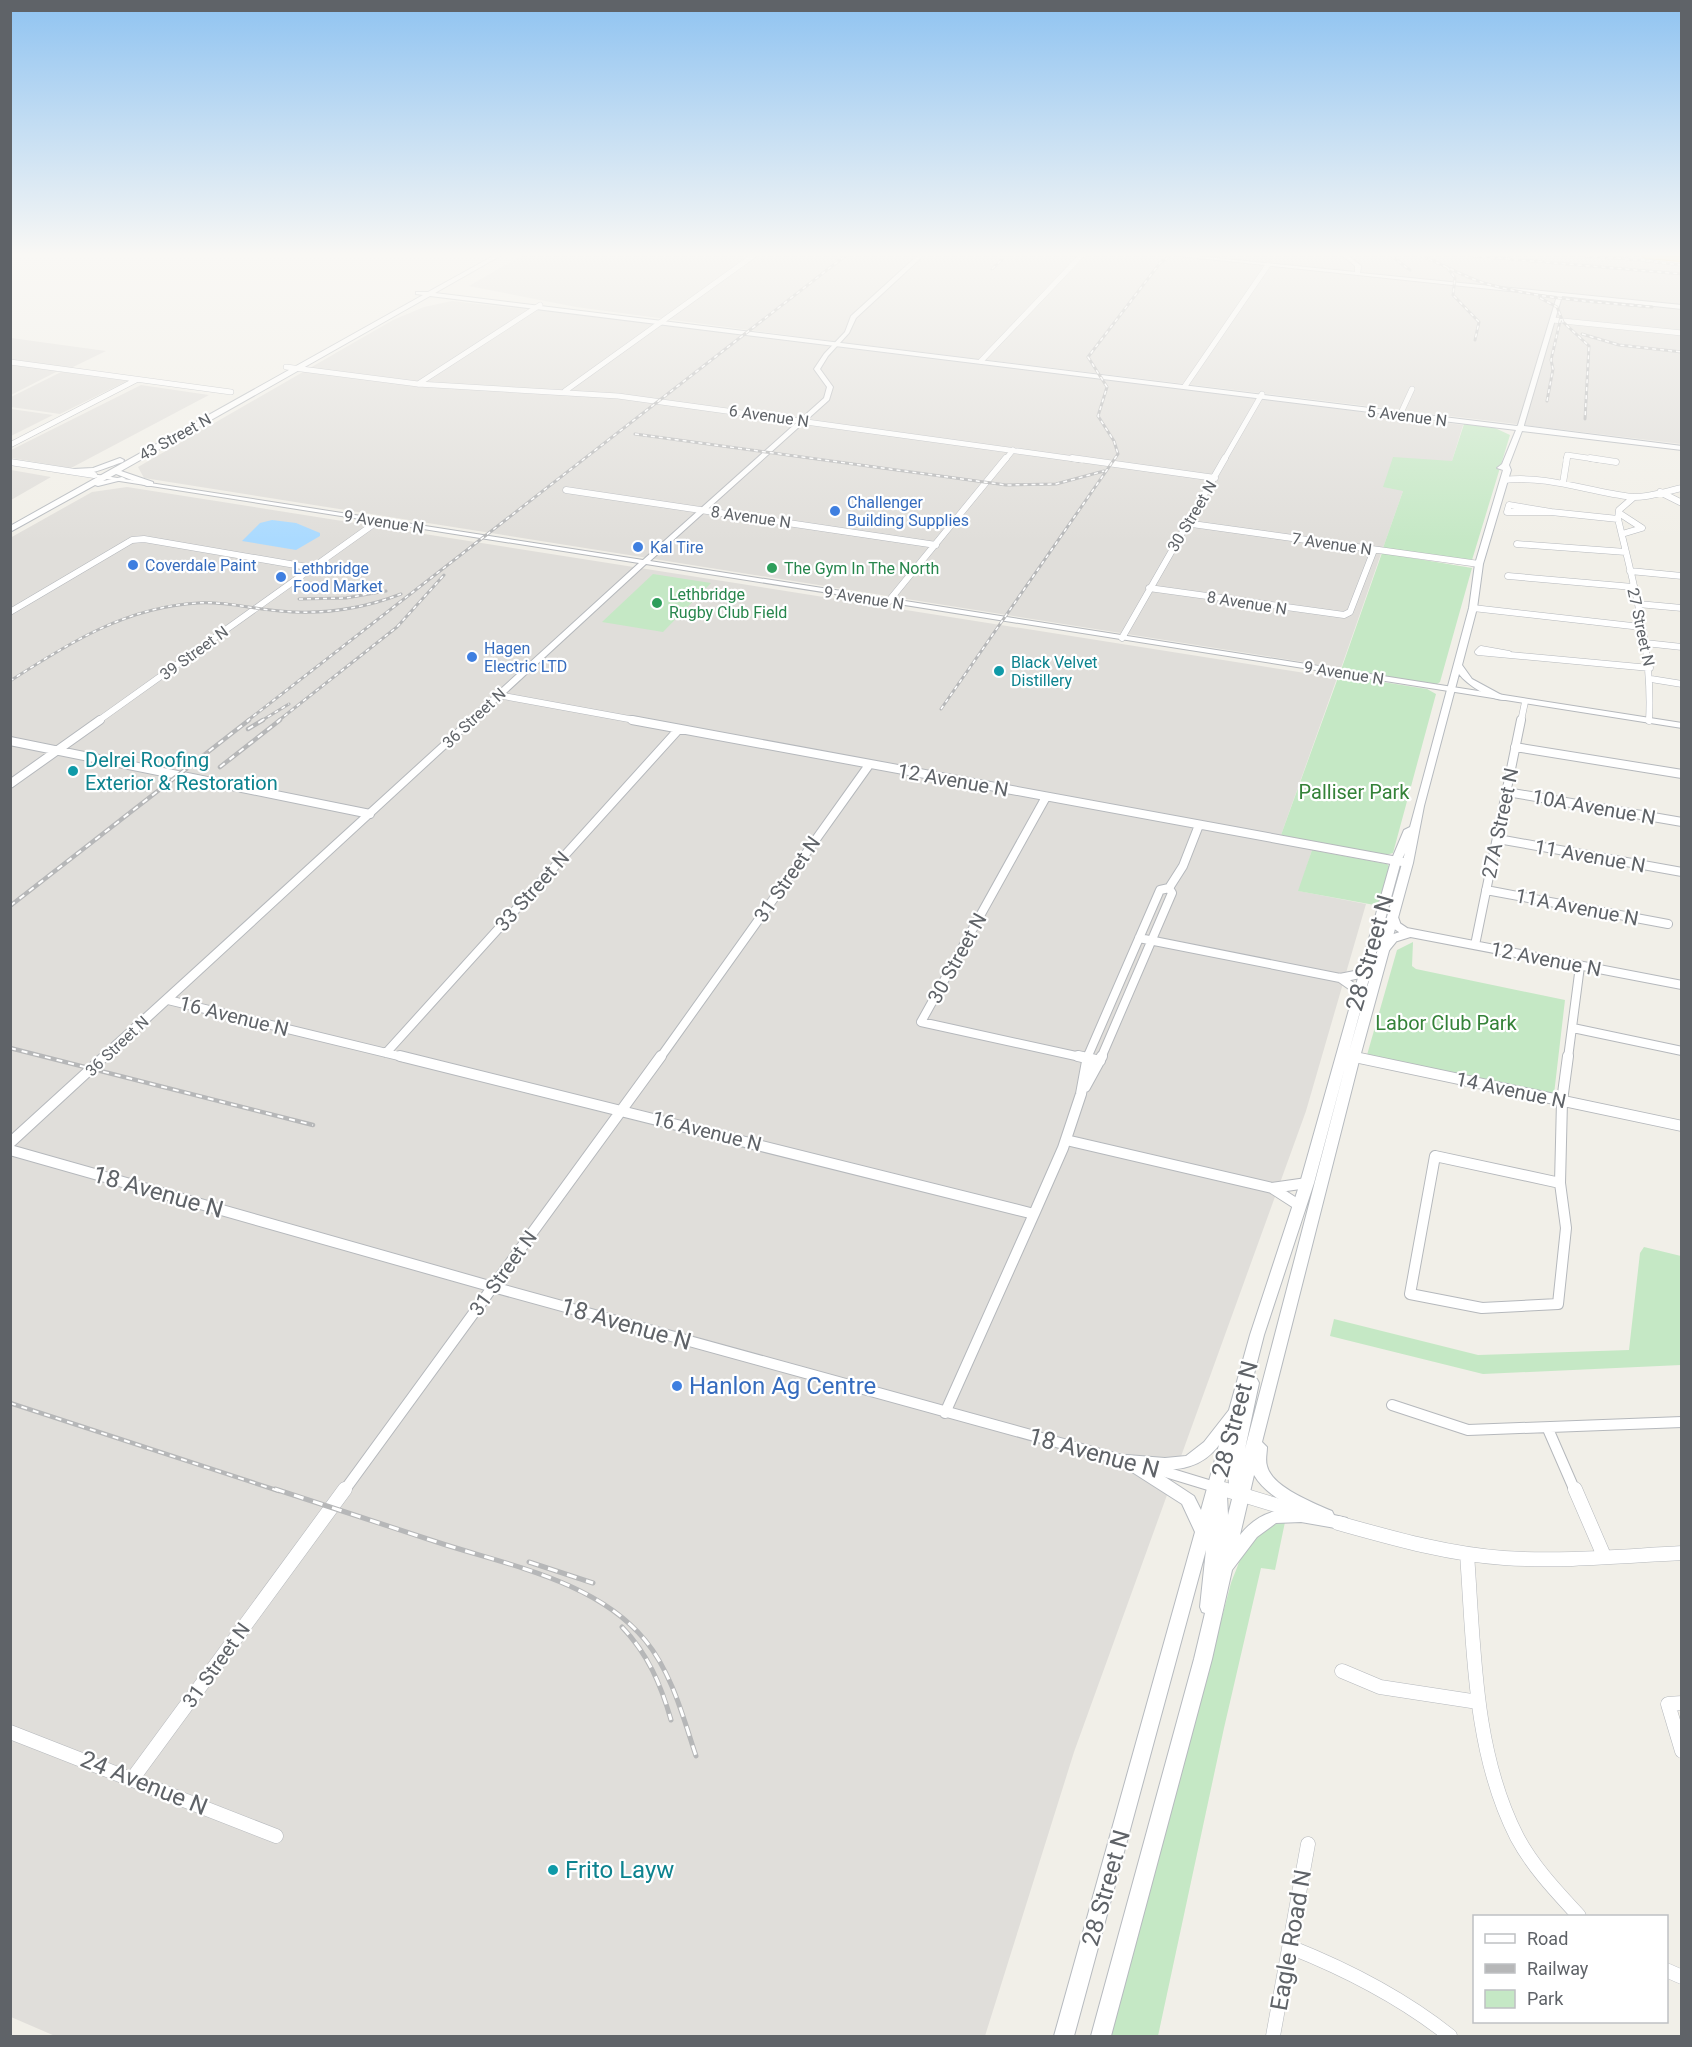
<svg xmlns="http://www.w3.org/2000/svg" width="1692" height="2047" font-family="Roboto,sans-serif">
	<style>
		.industrial { fill: #e0deda }
		.green { fill: #c5e8c5 }
		.water { fill: #aadaff }
		.lines { fill: none; stroke-linecap: round; stroke-linejoin: round }
		.minor-far4-casing { stroke: #b5b8bc; stroke-width: 6 }
		.minor-far3-casing { stroke: #b5b8bc; stroke-width: 7 }
		.minor-far2-casing { stroke: #b5b8bc; stroke-width: 10 }
		.minor-far1-casing { stroke: #b5b8bc; stroke-width: 12 }
		.minor-casing { stroke: #b5b8bc; stroke-width: 15 }
		.tertiary-casing { stroke: #b5b8bc; stroke-width: 2 }
		.secondary-casing { stroke: #b6babf; stroke-width: 2 }
		.motorway-casing { stroke: #f9ab00; stroke-width: 2 }
		.minor-far4 { stroke: #fff; stroke-width: 5 }
		.minor-far3 { stroke: #fff; stroke-width: 6 }
		.minor-far2 { stroke: #fff; stroke-width: 8 }
		.minor-far1 { stroke: #fff; stroke-width: 10 }
		.minor { stroke: #fff; stroke-width: 14 }
		.tertiary { fill: #fff; fill-rule: evenodd }
		.secondary { fill: #fff; fill-rule: evenodd }
		.motorway { fill: #fde293; fill-rule: evenodd }
		.rail-far2-casing { stroke: #b6b7b8; stroke-width: 3 }
		.rail-far1-casing { stroke: #b6b7b8; stroke-width: 4.5 }
		.rail-casing { stroke: #b6b7b8; stroke-width: 5 }
		.rail-far2 { stroke: #fff; stroke-width: 1.5; stroke-dasharray: 4; stroke-linecap: butt }
		.rail-far1 { stroke: #fff; stroke-width: 2; stroke-dasharray: 6; stroke-linecap: butt }
		.rail { stroke: #fff; stroke-width: 3; stroke-dasharray: 10; stroke-linecap: butt }
		.shop-dot { fill: #3f7fe0; stroke: #fff; stroke-width: 2 }
		.leisure-dot { fill: #2e9e5b; stroke: #fff; stroke-width: 2 }
		.culture-dot { fill: #0f9aa8; stroke: #fff; stroke-width: 2 }
		.labels { text-anchor: middle; dominant-baseline: central; stroke-width: 4.5; stroke-linejoin: round; paint-order: stroke }
		.far-street-label { font-size: 16px; fill: #5f6368; stroke: #fff }
		.far-shop-label { font-size: 16px; fill: #366cbe; stroke: #fff; text-anchor: start }
		.far-leisure-label { font-size: 16px; fill: #27864d; stroke: #fff; text-anchor: start }
		.far-culture-label { font-size: 16px; fill: #0d838f; stroke: #fff; text-anchor: start }
		.culture-label { font-size: 20px; fill: #0d838f; stroke: #fff; text-anchor: start }
		.street-label { font-size: 20px; fill: #5f6368; stroke: #fff }
		.park-label { font-size: 20px; fill: #348238; stroke: #fff }
		.near-street-label { font-size: 24px; fill: #5f6368; stroke: #fff }
		.near-shop-label { font-size: 24px; fill: #366cbe; stroke: #fff; text-anchor: start }
		.near-culture-label { font-size: 24px; fill: #0d838f; stroke: #fff; text-anchor: start }
	</style>
	<rect width="100%" height="100%" fill="#f1efe8"/>
	<path class="industrial" d="M521,256h1125l35,3v185l-842,-102 -263,-35 -107,-21z
		M452,301l385,43 626,81 -11,36 -49,30 -62,177 -1197,-190 -6,-11 255,-147 31,-13z
		M11,338l95,13 -35,17 -60,-8z
		M11,365l47,6 -47,24z
		M61,372l66,9 -67,33 -49,-7v-10z
		M141,385l68,10 -138,73 -60,-10v-8z
		M10,409h1l42,6 -42,21z
		M11,470l40,7 -40,23z
		M127,487l1210,191 -56,157 31,15 -13,41 67,13 -60,207 -232,641 -89,284h-930l-44,-19 -1,-1479 82,-46z"/>
	<path class="green" d="M1464,424l31,4 15,7 -38,125 -89,-12 20,-57 -20,-4 10,-30 59,4z
		M1382,553l90,15 -32,114 -3,2 -96,-14z
		M653,574l58,9 -48,49 -61,-10z
		M1339,675l88,14 9,5 -43,159 -7,2 -105,-20z
		M1312,850l75,14 3,3 -10,39 -82,-15z
		M1413,942l-1,24 4,3 149,31 -11,94 -187,-39 30,-105z
		M1644,1247l37,9v109l-198,9 -153,-38 4,-17 144,36 151,-5 11,-97z
		M1285,1522l-10,48 -14,-2 -37,160 -66,308h-47l120,-453c13,-32 17,-54 54,-61z"/>
	<path class="water" d="M272,520l24,3 24,10v3l-24,14 -54,-9 18,-18z"/>
	<g class="lines">
		<g class="minor-far4-casing">
			<path id="minor-far4" d="M1553,320l129,13
				M981,361l100,-105
				M10,362l221,30
				M286,367l132,17 200,12 464,64
				M418,384l122,-79
				M1185,386l83,-121
				M565,391l188,-135
				M1400,415l12,-26
				M10,445l126,-65
				M1005,460l8,-10
				M1224,460l38,-66
				M1566,460l1,-5 34,5"/>
		</g>
		<g class="minor-far3-casing">
			<path id="minor-far3" d="M1072,458l143,20
				M1590,458l26,4
				M10,462l84,13
				M1504,480c44,-5 85,12 128,17 15,1 35,-6 50,-9
				M1563,483l4,-25
				M566,490l370,55
				M1660,492l22,11
				M1634,497l-15,13 -1,9c16,67 35,132 31,202
				M1509,505l42,7h-44z
				M1551,512l67,7
				M1619,513l23,15 -20,6
				M1185,523l294,41
				M1517,544l109,8
				M1630,571l52,5
				M1508,576l125,11
				M1149,588l195,27 6,-3 24,-62
				M888,602l118,-144
				M1638,604l44,4
				M1473,608l168,19
				M10,612l122,-72 12,-1 169,29
				M1122,638l103,-180
				M1645,643l37,4
				M1509,654l-28,-5 -3,3 172,16
				M1651,679l31,5
				M498,695l142,26
				M98,721l280,-200
				M1521,721l4,-19"/>
		</g>
		<g class="minor-far2-casing">
			<path id="minor-far2" d="M632,720l776,143
				M10,741l360,73
				M1515,747l167,27
				M10,784l90,-64
				M1507,792l175,30
				M1046,797l-125,225 164,36
				M1498,839l184,33
				M1169,888l14,-22 16,-41
				M1486,890l182,34
				M1393,915l4,11 9,6 276,53
				M1139,938l201,40 25,-5
				M1475,945l46,-225
				M1385,949l9,-11 16,-5
				M1340,978l20,14
				M168,1000l239,58
				M1573,1028l109,23
				M386,1053l293,-324
				M1349,1056l8,2
				M660,1058l209,-293
				M1087,1058l73,-168 9,-2
				M1101,1058l71,-165 -3,-5
				M1568,1058l12,-92"/>
		</g>
		<g class="minor-far1-casing">
			<path id="minor-far1" d="M400,1056l634,158 -89,199
				M1078,1056l22,5
				M1350,1056l332,70
				M1085,1087l17,-31
				M1066,1140l206,48 28,18
				M10,1150l483,137 636,175
				M1435,1156l125,27 6,45 -8,76 -76,4 -72,-14z
				M1560,1183l2,-82 6,-45
				M1272,1188l35,-5
				M1034,1214l29,-66 18,-54 7,-38
				M1392,1405l76,25 214,-8
				M1548,1429l27,62
				M1146,1466l82,25
				M344,1491l317,-435"/>
		</g>
		<g class="minor-casing">
			<path id="minor" d="M1223,1489l76,23
				M1575,1489l29,67
				M1338,1523c54,15 109,31 166,35 59,4 119,-2 178,-5
				M1467,1554c7,94 6,197 50,283 16,30 39,54 62,79
				M1342,1671l38,16 98,15
				M1682,1703l-14,1 14,47
				M10,1732l266,104
				M133,1778l212,-289
				M1290,1947c58,23 111,50 160,89
				M1666,1970l16,7
				M1273,2036l35,-192"/>
		</g>
		<g class="tertiary-casing">
			<path id="tertiary" d="M917,256h6l-67,62 -7,15 -21,23 -8,13 13,18 -4,13 -179,161 1032,162v5l-1036,-164 -632,582 -4,1v-11l629,-573 -545,-86 -3,-2 1,-1 551,86 181,-162 3,-11 -13,-18 10,-15 21,-22 6,-16z
				M1179,256h17l159,16v-6l-12,-10h6l12,10 -1,7 322,32v4l-120,-13 -38,129 -3,2 -3,-2 39,-129z"/>
		</g>
		<g class="secondary-casing">
			<path id="secondary" d="M493,256h7l-65,37 1082,133 4,-3h3v3l158,20v4l-160,-19 -13,34 2,5 -28,94 -6,44 -15,57 10,14 35,19 -2,2c-12,1 -38,-15 -46,-26l-35,132 -11,57 -53,194 -98,385 5,5c0,6 -2,13 0,19 5,21 47,37 65,45l2,4 13,3 2,5 -2,5 -6,1 -40,-7 -25,1 -19,14 -25,33 -20,89 -101,377h-20l103,-377 11,-46 -3,-1 -2,-5 6,-57 -132,486h-20l141,-504 -13,-28 -61,-39 -2,-4 2,-4 6,-2 38,3 21,-2 18,-14 25,-32 21,-75 50,-152 91,-322 13,-31 6,-3 59,-219 6,-44 28,-94 -6,-2 5,-4 14,-34 -1086,-134 -309,175 32,11v4h-6l-31,-12 -13,7 19,-4 4,2 -28,7 -3,-1 -85,47v-6l413,-231 -7,-1v-2h12zM1405,853l-56,199 52,-191zM1345,1067l-100,382 14,-66 -2,-4 -4,-1 11,-43 50,-152zM1219,1445l-18,65 -7,-14 -41,-27c26,2 49,-1 66,-24zM1228,1469l1,16 4,10 -5,20 -1,-19 -4,-10zM1254,1475c10,17 27,26 43,34 -24,-1 -42,7 -57,26z
				M120,458l4,2 -1,2c-16,5 -38,17 -54,9l4,-2 20,-1z"/>
		</g>
		<g class="motorway-casing">
			<path id="motorway" d="M1642,256l40,1v4l-36,-3z"/>
		</g>
		<use href="#minor-far4" class="minor-far4"/>
		<use href="#minor-far3" class="minor-far3"/>
		<use href="#minor-far2" class="minor-far2"/>
		<use href="#minor-far1" class="minor-far1"/>
		<use href="#minor" class="minor"/>
		<use href="#tertiary" class="tertiary"/>
		<use href="#secondary" class="secondary"/>
		<use href="#motorway" class="motorway"/>
		<g class="rail-far2-casing">
			<path id="rail-far2" d="M1391,256l19,14
				M1421,256c22,8 41,20 63,27 54,16 112,19 168,24
				M1474,256l208,18
				M1585,256l69,5
				M1646,261l36,4
				M1447,267l8,11 -2,17 26,27 -4,18
				M992,269l14,-13
				M1540,298l17,9 6,15 26,24 -4,73
				M1582,334l37,11 63,7
				M1547,401l6,-32 -2,-9 10,-43
				M635,434l371,51 50,-1 48,-13
				M299,599l47,-1 40,-7
				M10,681c59,-38 116,-74 188,-78 27,-2 54,6 82,8 41,4 82,-2 121,-17
				M941,709l177,-255 -4,-13 -16,-25 9,-29 -19,-30 72,-94 10,-7
				M247,721l598,-465
				M261,721l28,-17
				M278,721l119,-94 47,-52"/>
		</g>
		<g class="rail-far1-casing">
			<path id="rail-far1" d="M248,729l15,-9
				M220,767l60,-47
				M10,906l239,-186
				M10,1048l303,77
				M10,1403l269,88"/>
		</g>
		<g class="rail-casing">
			<path id="rail" d="M275,1489c56,18 112,37 168,55 69,22 154,38 202,96 27,33 38,77 51,116
				M529,1562l64,21
				M622,1627c26,27 39,58 49,93"/>
		</g>
		<use href="#rail-far2" class="rail-far2"/>
		<use href="#rail-far1" class="rail-far1"/>
		<use href="#rail" class="rail"/>
	</g>
	<linearGradient id="sky" x2="0" y2="1"><stop stop-color="#8fc3f1"/><stop offset="0.47" stop-color="#f9f8f5"/><stop offset="1" stop-color="#f9f8f5" stop-opacity="0"/></linearGradient>
	<rect width="1692" height="542" fill="url(#sky)"/>
	<g class="shop-dot">
		<circle cx="835" cy="511" r="6"/>
		<circle cx="638" cy="547" r="6"/>
		<circle cx="133" cy="565" r="6"/>
		<circle cx="281" cy="577" r="6"/>
		<circle cx="472" cy="657" r="6"/>
		<circle cx="677" cy="1386" r="6"/>
	</g>
	<g class="leisure-dot">
		<circle cx="772" cy="568" r="6"/>
		<circle cx="657" cy="603" r="6"/>
	</g>
	<g class="culture-dot">
		<circle cx="999" cy="671" r="6"/>
		<circle cx="73" cy="771" r="6"/>
		<circle cx="553" cy="1870" r="6"/>
	</g>
	<g class="labels">
		<g class="far-street-label">
			<text transform="translate(769 416) rotate(8)">6 Avenue N</text>
			<text transform="translate(1407 416) rotate(7)">5 Avenue N</text>
			<text transform="translate(175 437) rotate(-29)">43 Street N</text>
			<text transform="translate(1192 516) rotate(-59)">30 Street N</text>
			<text transform="translate(751 517) rotate(8)">8 Avenue N</text>
			<text transform="translate(384 522) rotate(9)">9 Avenue N</text>
			<text transform="translate(1332 544) rotate(8)">7 Avenue N</text>
			<text transform="translate(864 598) rotate(9)">9 Avenue N</text>
			<text transform="translate(1247 603) rotate(9)">8 Avenue N</text>
			<text transform="translate(1641 627) rotate(78)">27 Street N</text>
			<text transform="translate(194 653) rotate(-36)">39 Street N</text>
			<text transform="translate(1344 673) rotate(9)">9 Avenue N</text>
			<text transform="translate(474 718) rotate(-43)">36 Street N</text>
			<text transform="translate(117 1046) rotate(-43)">36 Street N</text>
		</g>
		<g class="far-shop-label">
			<text x="847" y="502">Challenger<tspan x="847" dy="18">Building Supplies</tspan></text>
			<text x="650" y="547">Kal Tire</text>
			<text x="145" y="565">Coverdale Paint</text>
			<text x="293" y="568">Lethbridge<tspan x="293" dy="18">Food Market</tspan></text>
			<text x="484" y="648">Hagen<tspan x="484" dy="18">Electric LTD</tspan></text>
		</g>
		<g class="far-leisure-label">
			<text x="784" y="568">The Gym In The North</text>
			<text x="669" y="594">Lethbridge<tspan x="669" dy="18">Rugby Club Field</tspan></text>
		</g>
		<g class="far-culture-label">
			<text x="1011" y="662">Black Velvet<tspan x="1011" dy="18">Distillery</tspan></text>
		</g>
		<g class="culture-label">
			<text x="85" y="760">Delrei Roofing<tspan x="85" dy="23">Exterior &amp; Restoration</tspan></text>
		</g>
		<g class="street-label">
			<text transform="translate(953 780) rotate(10)">12 Avenue N</text>
			<text transform="translate(1594 807) rotate(10)">10A Avenue N</text>
			<text transform="translate(1500 823) rotate(-78)">27A Street N</text>
			<text transform="translate(1590 856) rotate(10)">11 Avenue N</text>
			<text transform="translate(787 879) rotate(-55)">31 Street N</text>
			<text transform="translate(532 891) rotate(-48)">33 Street N</text>
			<text transform="translate(1577 907) rotate(11)">11A Avenue N</text>
			<text transform="translate(957 958) rotate(-61)">30 Street N</text>
			<text transform="translate(1546 959) rotate(11)">12 Avenue N</text>
			<text transform="translate(234 1016) rotate(14)">16 Avenue N</text>
			<text transform="translate(1511 1090) rotate(12)">14 Avenue N</text>
			<text transform="translate(707 1131) rotate(14)">16 Avenue N</text>
			<text transform="translate(503 1273) rotate(-54)">31 Street N</text>
			<text transform="translate(216 1665) rotate(-54)">31 Street N</text>
		</g>
		<g class="park-label">
			<text x="1354" y="792">Palliser Park</text>
			<text x="1446" y="1023">Labor Club Park</text>
		</g>
		<g class="near-street-label">
			<text transform="translate(1370 953) rotate(-74)">28 Street N</text>
			<text transform="translate(158 1192) rotate(16)">18 Avenue N</text>
			<text transform="translate(626 1324) rotate(16)">18 Avenue N</text>
			<text transform="translate(1235 1419) rotate(-75)">28 Street N</text>
			<text transform="translate(1094 1453) rotate(15)">18 Avenue N</text>
			<text transform="translate(144 1783) rotate(22)">24 Avenue N</text>
			<text transform="translate(1106 1888) rotate(-74)">28 Street N</text>
			<text transform="translate(1291 1940) rotate(-80)">Eagle Road N</text>
		</g>
		<g class="near-shop-label">
			<text x="689" y="1386">Hanlon Ag Centre</text>
		</g>
		<g class="near-culture-label">
			<text x="565" y="1870">Frito Layw</text>
		</g>
	</g>
	<rect width="1692" height="2047" fill="none" stroke="#5f6368" stroke-width="24"/>
	<rect x="1473" y="1915" width="195" height="108" fill="#ffffff" stroke="#bfc1c3" stroke-width="1.5"/>
	<rect x="1485" y="1934" width="30" height="9" fill="#ffffff" stroke="#bfc1c3" stroke-width="1.5"/>
	<text x="1527" y="1945" font-size="18" fill="#5f6368">Road</text>
	<rect x="1485" y="1964" width="30" height="9" fill="#b6b7b8" stroke="#bfc1c3" stroke-width="1.5"/>
	<text x="1527" y="1975" font-size="18" fill="#5f6368">Railway</text>
	<rect x="1485" y="1990" width="30" height="18" fill="#c5e8c5" stroke="#bfc1c3" stroke-width="1.5"/>
	<text x="1527" y="2005" font-size="18" fill="#5f6368">Park</text>
</svg>
